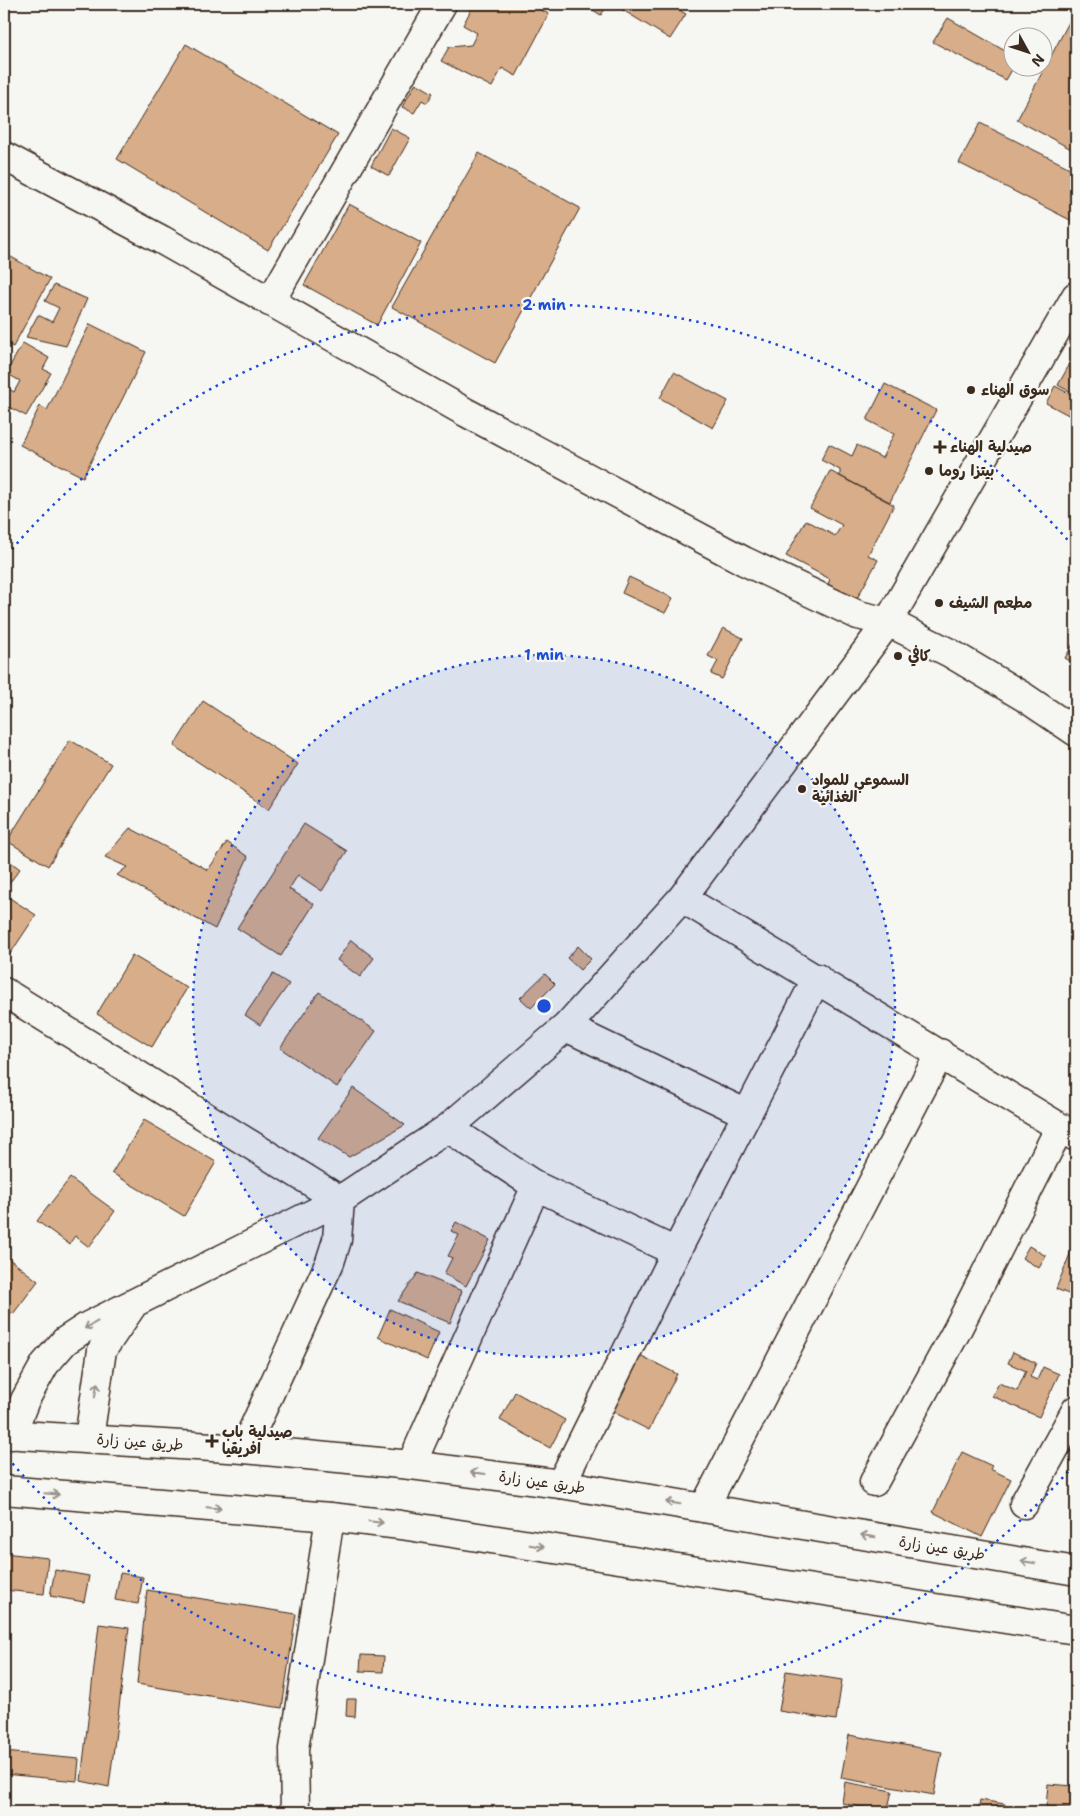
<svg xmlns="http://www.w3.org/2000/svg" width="1080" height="1816" font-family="'Shantell Sans','Playpen Sans Arabic',sans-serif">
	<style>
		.building { fill: #d8ad89; stroke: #3b2a1e }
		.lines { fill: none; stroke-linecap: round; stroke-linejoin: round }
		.minor-casing { stroke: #3b2a1e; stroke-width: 31 }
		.major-casing { stroke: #3b2a1e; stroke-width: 31 }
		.minor { stroke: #f6f6f2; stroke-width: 28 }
		.major { stroke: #f6f6f2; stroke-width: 28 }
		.oneway { stroke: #989088 }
		.ring { fill: none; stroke: #1d4ed8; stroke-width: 2.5; stroke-dasharray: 2.5 5 }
		.poi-dot { fill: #3b2a1e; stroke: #f6f6f2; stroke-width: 2 }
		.labels { text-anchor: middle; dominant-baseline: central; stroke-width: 4.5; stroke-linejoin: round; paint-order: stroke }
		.poi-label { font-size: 15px; font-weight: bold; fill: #3b2a1e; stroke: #f6f6f2; text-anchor: start }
		.street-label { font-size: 15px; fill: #3b2a1e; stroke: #f6f6f2 }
		.centre { fill: #1d4ed8; stroke: #f6f6f2; stroke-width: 2.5 }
		.ring-label { font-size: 15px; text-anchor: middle; font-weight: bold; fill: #1d4ed8; stroke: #f6f6f2; stroke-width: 4.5; stroke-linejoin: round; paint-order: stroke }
	</style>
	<rect width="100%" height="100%" fill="#f6f6f2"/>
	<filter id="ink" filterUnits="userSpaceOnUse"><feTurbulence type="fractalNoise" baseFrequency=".02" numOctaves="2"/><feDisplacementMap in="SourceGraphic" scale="10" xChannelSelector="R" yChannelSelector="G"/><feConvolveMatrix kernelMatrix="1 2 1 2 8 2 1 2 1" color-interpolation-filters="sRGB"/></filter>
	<g filter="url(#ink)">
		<path class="building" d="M474,4h55l20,10 -33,62 -14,-8 -10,19 -51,-26 8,-14 22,-2 6,-12 -14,-8z
			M583,4h25l-7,11z
			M613,4h56l17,10 -16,25z
			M1076,9v134l-3,7 -56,-30z
			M948,18l64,37 1,13 -7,12 -73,-38z
			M186,44l152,91 -70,115 -151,-91z
			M416,83l17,10 -6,10 -5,-3 -8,13 -12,-6z
			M980,123l96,48v52l-117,-60z
			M391,128l19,10 -21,38 -18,-10z
			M479,153l101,55 -85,155 -103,-56z
			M349,204l72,39 -44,82 -73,-40z
			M4,253l46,26 -37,68 -9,-5z
			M54,285l33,14 -21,47 -40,-9 12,-22 14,7 7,-14 -14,-7z
			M90,324l56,28 -63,125 -63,-32 20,-39 7,4z
			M23,343l26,15 -6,11 8,4 -25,43 -15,-8 -4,7 -3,-2v-27l10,6 6,-11 -14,-8z
			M1076,353v42l-18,-10z
			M674,372l54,29 -15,27 -53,-30z
			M885,384l51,26 -46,92 -50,-26v-6l-19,-10 8,-16 23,12 5,-11 25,13 12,-24 -27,-14z
			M1055,386l21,11v22l-30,-16z
			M830,471l64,34 -26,50 10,5 -23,42 -28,-15 3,-8 -44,-23 20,-36 29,16 7,-11 -32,-17z
			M629,577l44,21 -8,15 -43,-20z
			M723,628l20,10 -21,41 -11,-5 7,-13 -10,-5z
			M1076,639v26l-11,-7z
			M203,701l95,63 -29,45 -95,-63z
			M70,740l41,24 -63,102 -41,-25z
			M304,824l43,27 -25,40 -24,-16 -9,14 25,15 -33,52 -44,-28z
			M130,828l78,42 19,-28 21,15 -33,72 -98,-54 10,-8 -22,-10z
			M4,857l16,12 -16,21z
			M5,895l31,20 -32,48v-67z
			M351,940l23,18 -14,19 -23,-17z
			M578,946l13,13 -11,11 -13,-12z
			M132,955l55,33 -35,59 -55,-33z
			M273,974l16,10 -29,41 -15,-10z
			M545,974l10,10 -24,24 -11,-10z
			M319,992l57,39 -39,56 -57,-39z
			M353,1088l52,37 -56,32 -31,-19z
			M144,1120l72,42 -32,54 -72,-43z
			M70,1178l45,33 -26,36 -14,-11 -6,8 -32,-23z
			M456,1222l34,18 -24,46 -22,-12 8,-16 -4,-2 11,-21 -8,-4z
			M1029,1246l17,10 -7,12 -17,-10z
			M1072,1249l4,1v47l-20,-8z
			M4,1255l34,26 -25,33 -9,-7z
			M418,1273l44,18 -12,32 -52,-22z
			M390,1309l49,23 -12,28 -49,-23z
			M632,1351l45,23 -28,56 -46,-23z
			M1013,1352l23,11 -6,14 7,3 6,-13 16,7 -20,43 -47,-21 7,-13 18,8 9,-20 -18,-8z
			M515,1392l50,28 -15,28 -50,-28z
			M962,1452l30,14 -2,3 21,10 -29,58 -49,-25z
			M4,1553l44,5 -4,36 -40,-4z
			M55,1570l34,6 -5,26 -34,-6z
			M120,1573l23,4 -5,27 -23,-4z
			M147,1590l149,24 -14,94 -145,-24z
			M99,1624l30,4 -20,159 -28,-6z
			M361,1655l23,1 -1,16 -23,-1z
			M786,1671l56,9 -6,40 -57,-9z
			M347,1699h9l-1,18 -9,-1z
			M849,1735l93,17 -8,43 -93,-17z
			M4,1752l75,7 -2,22 -73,-7z
			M845,1782l47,9 -5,21 -45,-9z
			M1048,1784l26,2 -1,23 -27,-2z
			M980,1800l25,4 -1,8h-26z"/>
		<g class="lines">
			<g class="minor-casing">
				<path id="minor" d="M4,156l158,84 305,173 277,148 114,54 30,7 62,31 74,44 52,35
					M270,302l172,-298
					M682,898l394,239
					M4,992l336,208 -3,40 -7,22 -86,187
					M566,1027l181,87
					M536,1186l140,66
					M11,1435l14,-35 20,-36 20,-23 23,-15 252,-126 108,-72 118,-101 116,-129 206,-276 188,-326
					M89,1438l13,-88 30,-44
					M411,1465l125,-279 -88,-58
					M874,1482l82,-150 104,-205
					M561,1484l115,-232 141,-274
					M1024,1504l52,-94
					M704,1508l236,-455
					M295,1812l-1,-63 36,-232"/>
			</g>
			<g class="major-casing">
				<path id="major" d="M4,1434l240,15 167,16 150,19 515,87
					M4,1490l326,27 71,8 675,105"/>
			</g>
			<use href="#minor" class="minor"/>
			<use href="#major" class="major"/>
		</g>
		<defs><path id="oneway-shaft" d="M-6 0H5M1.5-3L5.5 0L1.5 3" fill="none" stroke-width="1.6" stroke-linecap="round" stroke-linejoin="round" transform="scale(1.25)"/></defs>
		<g class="oneway">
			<use href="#oneway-shaft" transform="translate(91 1325) rotate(151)"/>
			<use href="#oneway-shaft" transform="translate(96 1390) rotate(-81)"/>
			<use href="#oneway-shaft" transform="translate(478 1473) rotate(-173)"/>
			<use href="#oneway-shaft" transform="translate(52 1494) rotate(5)"/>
			<use href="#oneway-shaft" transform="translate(673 1503) rotate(-171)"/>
			<use href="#oneway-shaft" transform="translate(214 1508) rotate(5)"/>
			<use href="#oneway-shaft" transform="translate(376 1522) rotate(6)"/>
			<use href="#oneway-shaft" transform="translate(868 1536) rotate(-171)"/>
			<use href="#oneway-shaft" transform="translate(537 1546) rotate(9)"/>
			<use href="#oneway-shaft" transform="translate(1028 1562) rotate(-170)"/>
		</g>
	</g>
	<circle cx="544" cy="1006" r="351" fill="#1d4ed8" fill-opacity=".12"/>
	<g class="ring">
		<circle cx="544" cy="1006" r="351"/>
		<path d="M1073 1466A701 701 0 0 1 7 1457M7 555A701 701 0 0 1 1073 546"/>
	</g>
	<g class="poi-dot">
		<circle cx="971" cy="390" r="5"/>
		<path d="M937.5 439.5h5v5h5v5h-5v5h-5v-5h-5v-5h5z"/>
		<circle cx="929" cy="471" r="5"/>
		<circle cx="939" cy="603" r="5"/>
		<circle cx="898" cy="656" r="5"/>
		<circle cx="802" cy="789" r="5"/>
		<path d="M209.5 1433.5h5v5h5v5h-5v5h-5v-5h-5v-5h5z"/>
	</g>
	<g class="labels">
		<g class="poi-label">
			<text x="981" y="390">سوق الهناء</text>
			<text x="950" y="447">صيدلية الهناء</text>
			<text x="939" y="471">بيتزا روما</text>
			<text x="949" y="603">مطعم الشيف</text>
			<text x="908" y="656">كافي</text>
			<text x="812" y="780">السموعي للمواد<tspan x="812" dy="17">الغذائية</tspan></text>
			<text x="222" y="1432">صيدلية باب<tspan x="222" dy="17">افريقيا</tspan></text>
		</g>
		<g class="street-label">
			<text transform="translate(140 1442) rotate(4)">طريق عين زارة</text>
			<text transform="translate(542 1482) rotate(8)">طريق عين زارة</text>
			<text transform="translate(942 1548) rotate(9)">طريق عين زارة</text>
		</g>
	</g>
	<circle cx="544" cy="1006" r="8" class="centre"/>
	<g class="ring-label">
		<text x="544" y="310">2 min</text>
		<text x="544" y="660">1 min</text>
	</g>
	<rect width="1080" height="1816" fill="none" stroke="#f6f6f2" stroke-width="20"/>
	<rect x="10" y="10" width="1060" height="1796" fill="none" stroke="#3b2a1e" stroke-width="2" filter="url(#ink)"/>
	<g transform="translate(1028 52) rotate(130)"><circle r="24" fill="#f6f6f2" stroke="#aba49d"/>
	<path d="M0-4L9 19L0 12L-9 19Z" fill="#3b2a1e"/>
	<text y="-8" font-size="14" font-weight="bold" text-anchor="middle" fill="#3b2a1e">N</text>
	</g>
</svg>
